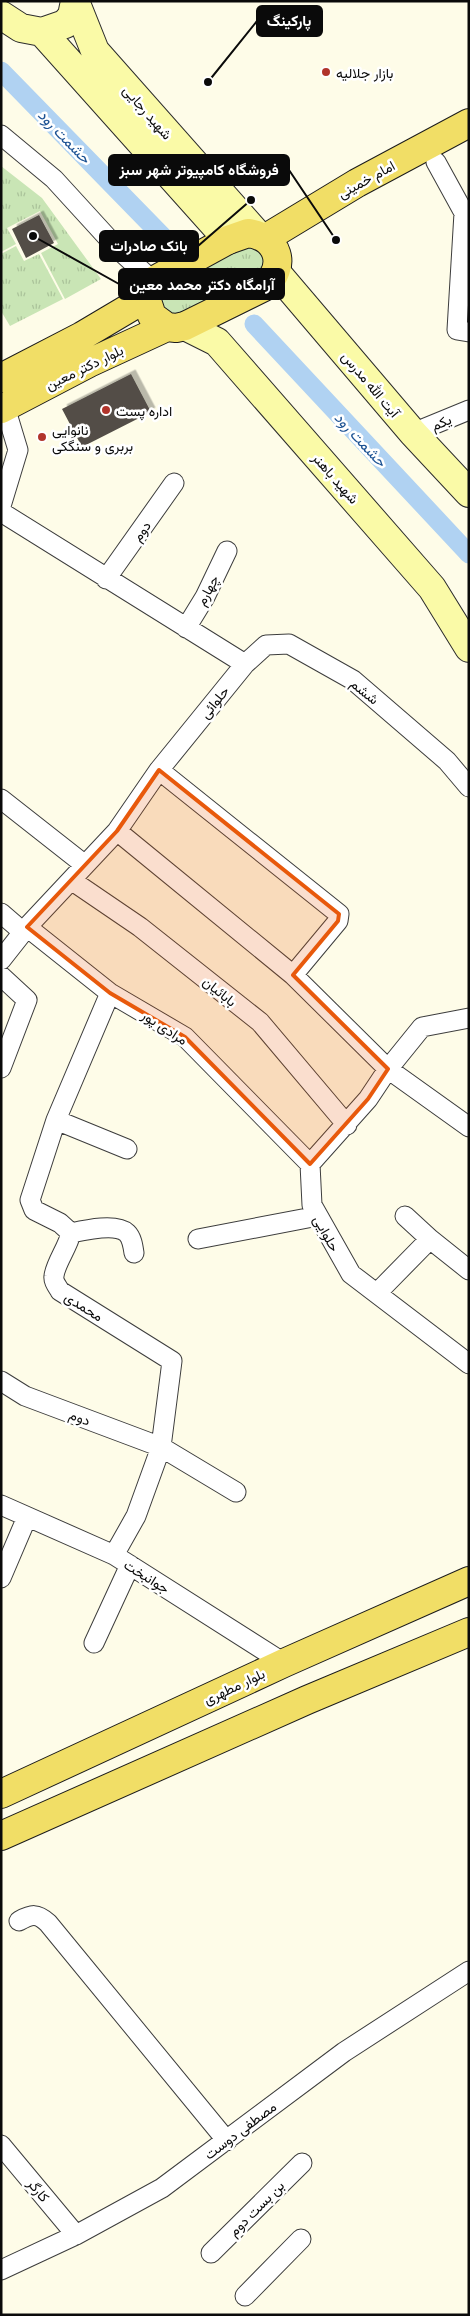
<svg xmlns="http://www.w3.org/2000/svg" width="470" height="2316" font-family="'Noto Serif',Vazirmatn,serif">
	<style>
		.grass { fill: url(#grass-tufts) }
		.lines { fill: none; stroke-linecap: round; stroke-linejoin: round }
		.canal { stroke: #b0d2f2; stroke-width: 19 }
		.building { fill: #524d47; filter: url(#shadow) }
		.minor-casing { stroke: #3d3d3d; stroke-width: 21 }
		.secondary-casing { stroke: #2c2c2c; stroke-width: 30 }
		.primary-casing { stroke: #1b1b1b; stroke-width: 30 }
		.minor { stroke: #fff; stroke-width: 19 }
		.secondary { stroke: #fafaa7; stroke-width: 28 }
		.primary { stroke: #f1de66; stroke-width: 28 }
		.marked { fill: #e8590c; fill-opacity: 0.2; stroke: #e8590c; stroke-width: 4; stroke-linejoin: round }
		.poi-dot { fill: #b1342b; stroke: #fff; stroke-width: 2 }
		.labels { text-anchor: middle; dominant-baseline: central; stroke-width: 5; stroke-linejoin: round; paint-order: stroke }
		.poi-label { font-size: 14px; fill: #0a0a0a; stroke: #fff; text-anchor: start }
		.street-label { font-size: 14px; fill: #0a0a0a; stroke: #fff }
		.water-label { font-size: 15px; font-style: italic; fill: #1c5293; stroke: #fff }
		.leader { fill: none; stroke: #0a0a0a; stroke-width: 2 }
		.callout-dot { fill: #0a0a0a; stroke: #fff; stroke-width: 2 }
		.callout { fill: #0a0a0a; stroke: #0a0a0a; stroke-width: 2 }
		.callout-label { font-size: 15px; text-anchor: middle; font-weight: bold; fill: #fff }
	</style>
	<defs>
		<pattern id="grass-tufts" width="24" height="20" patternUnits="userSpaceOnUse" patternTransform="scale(1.25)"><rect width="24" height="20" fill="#c9e5b5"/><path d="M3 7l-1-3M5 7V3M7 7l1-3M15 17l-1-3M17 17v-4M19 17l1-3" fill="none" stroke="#abc39a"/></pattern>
		<filter id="shadow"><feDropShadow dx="4.5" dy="-4.5" stdDeviation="0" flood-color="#0004"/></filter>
	</defs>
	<rect width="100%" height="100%" fill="#fefce8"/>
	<path class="grass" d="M1,166l41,32 59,81 -36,20 -24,-46 17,-9 -18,-33 -33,17 9,16 -15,8z
		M245,242l20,10 2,20 -83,46 -21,-4 -6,-25z
		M16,246l8,15 15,-7 24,45 -53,27 -9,-15v-57z"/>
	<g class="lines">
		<path class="canal" d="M1,71l169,173
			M254,324l215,230"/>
	</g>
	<path class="building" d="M39,215l15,28 -28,15 -14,-29z
		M131,374l20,38 -69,35 -20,-38z"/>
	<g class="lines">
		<g class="minor-casing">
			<path id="minor" d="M1,135l53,44 64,70 35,32
				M436,162l28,51 -7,117 12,2
				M413,433l56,-23
				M1,506l17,-56 -13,-43
				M1,512l244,152 -86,106 -42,61 -90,96 -26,33
				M106,579l68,-96
				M186,628l19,-31 22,-46
				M245,664l21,-19 23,-1 64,36 94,81 22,26
				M159,770l180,144 -1,7 -45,54
				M1,799l84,66
				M117,831l176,144 95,94 81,58
				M71,880l69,47 120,95 87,103
				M1,913l22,19
				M27,927l83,66 75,44 125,127
				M1,976l26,24 -26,68
				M110,993l-54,127 -26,80 4,10 26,13 11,10c-3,14 -16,31 -17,43 -1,5 3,10 6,15l112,70 -11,86 -25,69 -22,39
				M469,1018l-47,9 -34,42 -20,30 -58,65 2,41 39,69 118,90
				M56,1120l71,29
				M405,1216l25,23
				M71,1233c14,-3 45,-10 56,0 5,5 6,13 7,20
				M198,1239l120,-23
				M377,1293l53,-54 39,31
				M1,1381l24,15 136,51 75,45
				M1,1505l113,50 170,108
				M1,1578l26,-61
				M94,1643l36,-78
				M19,1921c13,-7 18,-8 29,2l179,218
				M1,2145l75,90
				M211,2253l91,-90
				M1,2270l75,-35 86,-47 182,-136 125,-81
				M245,2296l56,-57"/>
		</g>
		<g class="secondary-casing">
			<path id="secondary" d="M75,1l20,50 162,183
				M1,15l20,13 21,4 23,-8 7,-8 3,-15
				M42,32l186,208
				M276,272l137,161 56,60
				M185,326l32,16 215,246 37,60"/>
		</g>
		<g class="primary-casing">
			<path id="primary" d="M248,233c30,4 40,33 16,54l-79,39 -9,2 -9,-1 -15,-11 -6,-18 7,-17 75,-41z
				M266,238l91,-55 112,-60
				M1,378l81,-42 64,-38
				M1,409l88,-46 78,-36
				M1,1794l283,-131 185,-82
				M1,1836l306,-136 162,-68"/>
		</g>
		<use href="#minor" class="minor"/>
		<use href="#secondary" class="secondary"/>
		<use href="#primary" class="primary"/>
	</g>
	<path class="marked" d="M159,770l180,144 -1,7 -45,54 95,94 -20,30 -58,65 -125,-127 -75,-44 -83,-66 90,-96z"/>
	<g class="poi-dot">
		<circle cx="326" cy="72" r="5"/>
		<circle cx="106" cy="410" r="5"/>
		<circle cx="42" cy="437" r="5"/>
	</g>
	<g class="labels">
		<g class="poi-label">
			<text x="336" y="72">بازار جلالیه</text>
			<text x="116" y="410">اداره پست</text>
			<text x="52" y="429">نانوایی<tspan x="52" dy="16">بربری و سنگکی</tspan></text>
		</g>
		<g class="street-label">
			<text transform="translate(148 112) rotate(49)">شهید رجایی</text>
			<text transform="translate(366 179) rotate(-29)">امام خمینی</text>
			<text transform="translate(84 367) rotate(-26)">بلوار دکتر معین</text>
			<text transform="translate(371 384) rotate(50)">آیت الله مدرس</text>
			<text transform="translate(441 422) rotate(-23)">یکم</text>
			<text transform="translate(336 478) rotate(49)">شهید باهنر</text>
			<text transform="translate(141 531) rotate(-55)">دوم</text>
			<text transform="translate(207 590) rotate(-62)">چهارم</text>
			<text transform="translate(365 691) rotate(39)">ششم</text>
			<text transform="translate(214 702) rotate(-51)">حلوائی</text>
			<text transform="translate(220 991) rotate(39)">بابائیان</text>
			<text transform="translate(165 1027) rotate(33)">مرادی پور</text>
			<text transform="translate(327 1233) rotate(61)">حلوایی</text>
			<text transform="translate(84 1306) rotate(32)">محمدی</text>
			<text transform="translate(80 1417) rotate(21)">دوم</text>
			<text transform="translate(147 1576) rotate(32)">جوانبخت</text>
			<text transform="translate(234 1686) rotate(-25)">بلوار مطهری</text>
			<text transform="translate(240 2130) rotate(-37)">مصطفی دوست</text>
			<text transform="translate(39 2190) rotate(51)">کارگر</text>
			<text transform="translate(256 2208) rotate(-45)">بن بست دوم</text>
		</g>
		<g class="water-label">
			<text transform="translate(65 136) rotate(46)">حشمت رود</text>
			<text transform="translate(361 439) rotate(47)">حشمت رود</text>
		</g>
	</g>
	<path class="leader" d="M208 82L257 21M336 240L289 170M251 200L198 246M33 236L119 284"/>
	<g class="callout-dot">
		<circle cx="208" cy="82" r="5"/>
		<circle cx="336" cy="240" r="5"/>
		<circle cx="251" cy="200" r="5"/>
		<circle cx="33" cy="236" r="5"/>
	</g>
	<g class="callout">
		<rect x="257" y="6" width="65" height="30" rx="5"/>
		<rect x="109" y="155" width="180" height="30" rx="5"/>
		<rect x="100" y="231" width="98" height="30" rx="5"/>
		<rect x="119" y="269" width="165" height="30" rx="5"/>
	</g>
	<g class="callout-label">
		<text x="289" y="26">پارکینگ</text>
		<text x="199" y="175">فروشگاه کامپیوتر شهر سبز</text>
		<text x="149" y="251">بانک صادرات</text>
		<text x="202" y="290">آرامگاه دکتر محمد معین</text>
	</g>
	<rect width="470" height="2316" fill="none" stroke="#0a0a0a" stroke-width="5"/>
</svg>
